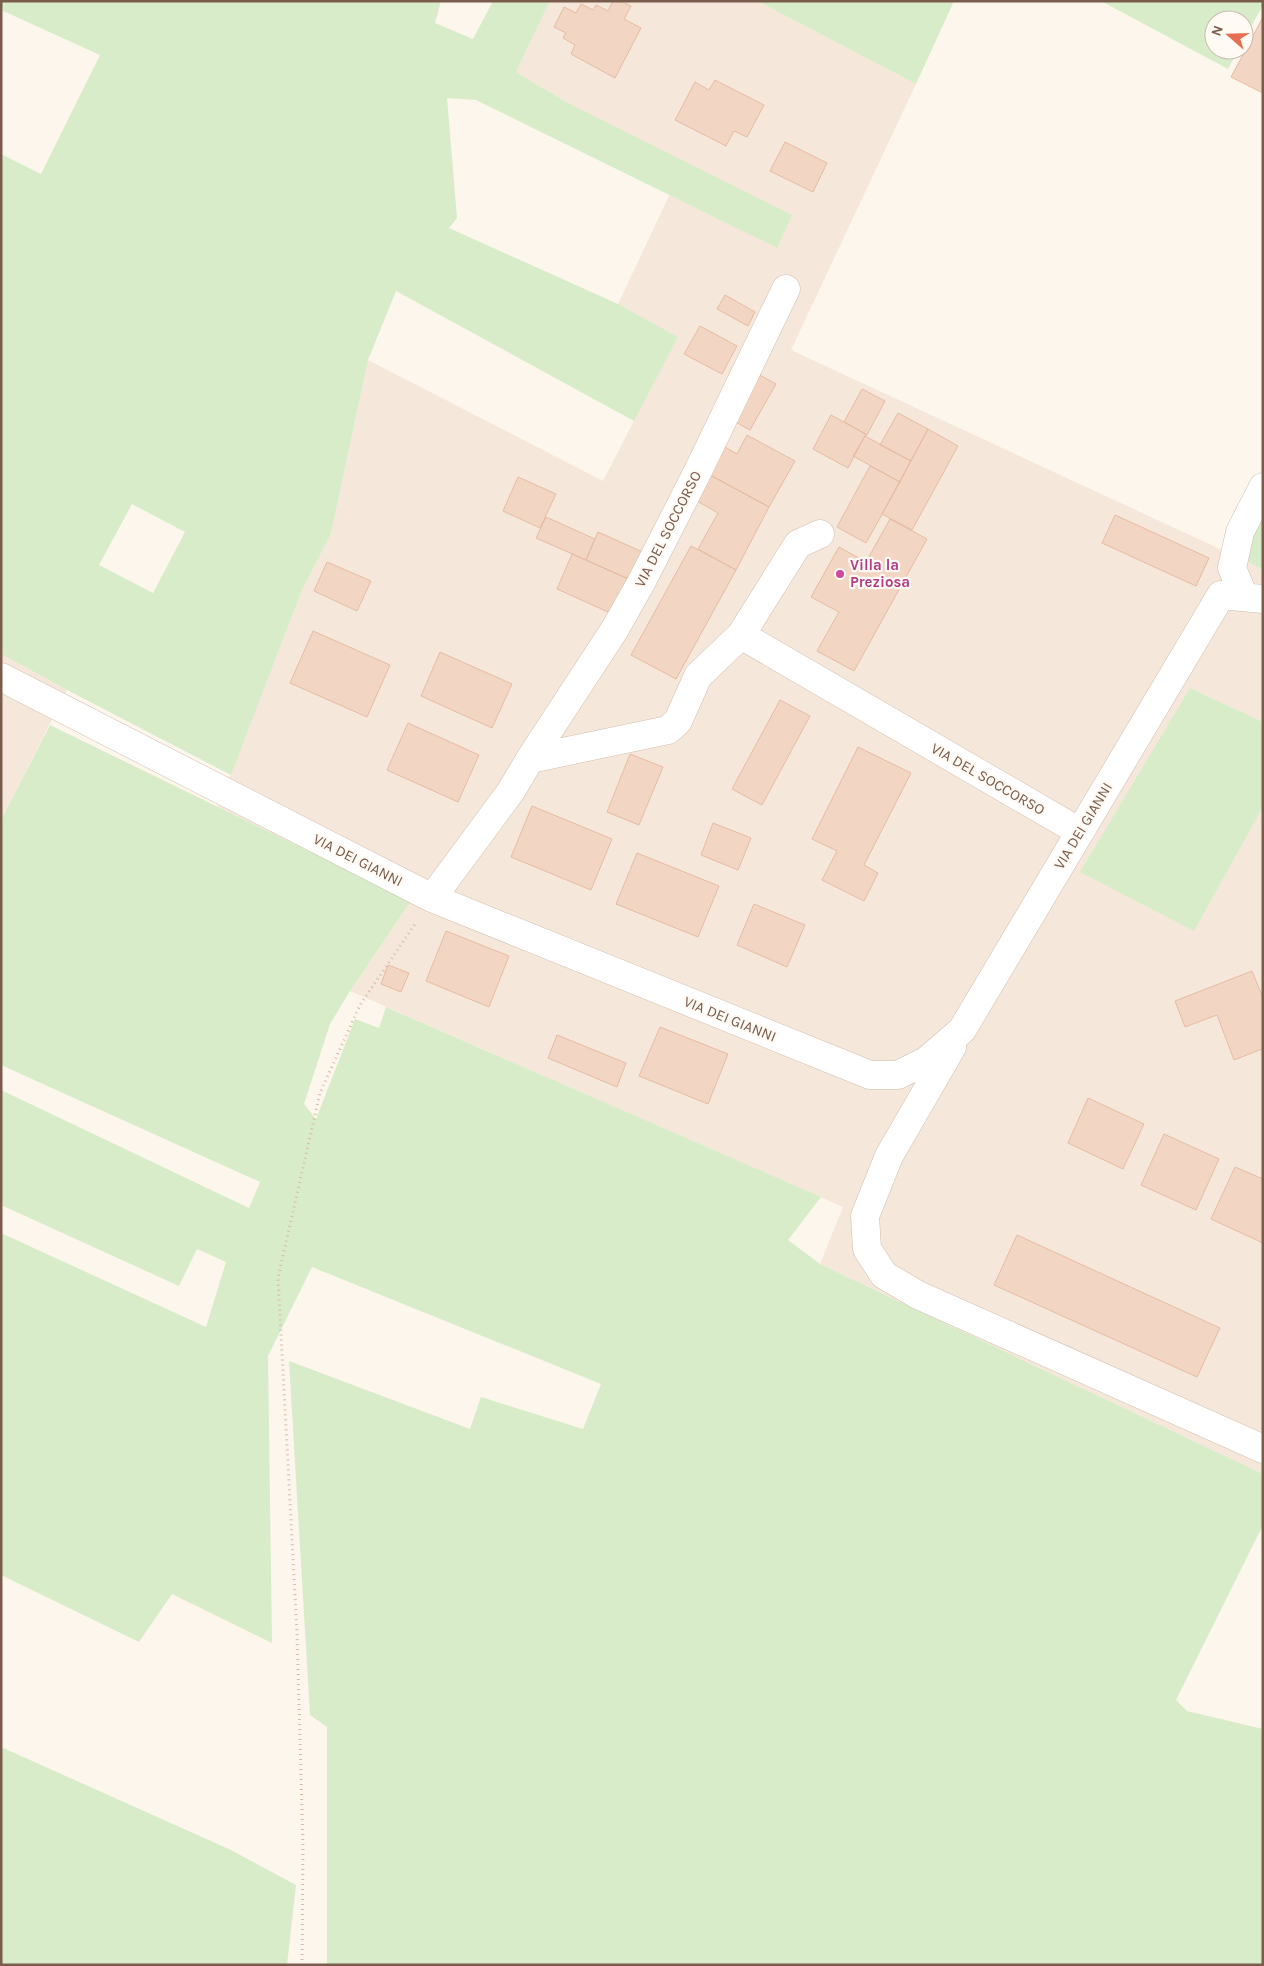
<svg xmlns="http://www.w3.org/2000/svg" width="1264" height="1966" font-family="Karla,sans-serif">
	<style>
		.residential { fill: #f5e8da }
		.green { fill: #d8ecc9; fill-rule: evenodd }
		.building { fill: #f3d5c3; stroke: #e6bba3 }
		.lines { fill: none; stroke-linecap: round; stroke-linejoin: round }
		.minor-casing { stroke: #d1beb0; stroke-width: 29 }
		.path { stroke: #d9b8a5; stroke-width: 3; stroke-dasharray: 1 4; stroke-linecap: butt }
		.minor { stroke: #fff; stroke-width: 28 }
		.hotel-dot { fill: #d1479c; stroke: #fffaf3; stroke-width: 2 }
		.labels { text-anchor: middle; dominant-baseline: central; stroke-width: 4.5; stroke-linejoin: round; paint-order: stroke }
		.street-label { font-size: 15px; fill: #7a5c4d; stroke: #fffaf3 }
		.hotel-label { font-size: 15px; font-weight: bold; fill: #b23c85; stroke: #fffaf3; text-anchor: start }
	</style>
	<rect width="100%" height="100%" fill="#fdf6ec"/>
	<path class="residential" d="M550,1h207l159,83 -125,266 472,219v153l-73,-34 4,242 69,-123v667l-443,-210 23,-57 -493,-216 61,-90 -193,-94 84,-217 29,-56 37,-174 235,121 74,-144 -59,-33 67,-142 -117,-59 -52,-31z
		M1,654l66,36 -66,130z"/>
	<path class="green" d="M1,1h440l-6,22 38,16 20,-38h57l-34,71 52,31 224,112 -15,33 -301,-148 -29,-2 10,120 -8,10 169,76 60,33 -44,84 -238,-130 -28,69 -37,174 -29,56 -71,185 -164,-85 -66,-36v-500l40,20 59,-119 -99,-45zM132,504l53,28 -32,61 -54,-28z
		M757,1h197l-38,83z
		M1101,1h162v4l-19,34v-19h-30v30h24l-10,19z
		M1263,506v63l-27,-12z
		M1190,688l73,34v85l-69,124 -114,-59z
		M50,725l361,176 -61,90 -20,33 -26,80 12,15 39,-100 24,9 7,-21 435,190 -33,43 32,24 443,210v51l-87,175 11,11 76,18v236h-936v-238l-17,-12 -21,-354 181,68 11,-32 102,32 18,-45 -289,-117 -44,89 4,287 -100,-49 -33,48 -138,-67v-342l205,94 20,-65 -29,-13 -18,37 -178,-81v-115l248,118 11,-26 -259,-117v-245z
		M1,1747l230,103 65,35 -9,80h-286z"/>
	<path class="building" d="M613,1h8l10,5 -7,13 17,9 -26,50 -44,-24 4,-9 -12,-7 3,-5 -12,-6 10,-20 12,6 5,-9 12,6 3,-5 12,6z
		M1263,17v76l-32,-16z
		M715,80l49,25 -17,32 -13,-6 -8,15 -51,-26 20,-38 14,8z
		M785,142l42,21 -14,29 -43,-21z
		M725,295l30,17 -7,14 -31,-17z
		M700,326l37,20 -15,28 -38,-20z
		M754,372l22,12 -26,46 -22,-12z
		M862,389l23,12 -18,34 -23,-13z
		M898,413l30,16 -17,32 -31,-16z
		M831,415l35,19 -18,34 -35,-19z
		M928,429l30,17 -46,84 -30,-16z
		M747,435l48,26 -26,46 -66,-36 15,-28 19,11z
		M865,436l46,25 -11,21 -47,-26z
		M870,466l30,16 -34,61 -29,-16z
		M704,472l65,35 -33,63 -38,-21 20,-36 -28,-16z
		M518,477l38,17 -16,34 -37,-17z
		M1115,515l94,43 -13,28 -94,-43z
		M546,517l49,22 -9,21 -50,-22z
		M890,519l37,20 -73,132 -37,-20 22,-39 -28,-15 28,-50 27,15z
		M598,532l47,21 -12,28 -47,-21z
		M691,546l45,24 -60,109 -45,-24z
		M572,554l61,27 -16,35 -60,-27z
		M327,562l44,19 -14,30 -43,-20z
		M313,631l77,34 -23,52 -77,-34z
		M440,652l72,32 -20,44 -71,-32z
		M780,700l30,16 -48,89 -30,-16z
		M408,723l71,32 -21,47 -71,-32z
		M858,747l53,26 -47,92 14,8 -14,28 -42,-21 15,-29 -25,-12z
		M630,754l33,13 -24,58 -32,-13z
		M532,806l80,33 -21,51 -80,-33z
		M713,823l38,15 -13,32 -37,-15z
		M637,853l82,33 -21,51 -82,-33z
		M754,904l51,21 -18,42 -50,-22z
		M446,931l63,25 -20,51 -63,-26z
		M388,965l21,8 -8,19 -20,-8z
		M1252,971l11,27v52l-1,-1 -28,11 -17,-45 -32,12 -10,-26z
		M660,1027l68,27 -20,50 -69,-28z
		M557,1035l69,28 -9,24 -69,-29z
		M1088,1098l56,26 -21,45 -55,-26z
		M1164,1134l55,25 -23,51 -55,-25z
		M1235,1167l28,12v64l-52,-24z
		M1017,1235l203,93 -23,49 -203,-92z"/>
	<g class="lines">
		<g class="minor-casing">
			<path id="minor" d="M1244,597l-12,-29 8,-36 23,-45
				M741,635l339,197
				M1,677l431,221 438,177h28l28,-14 36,-31 259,-435 42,4
				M530,759l138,-29 10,-9 20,-45 43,-41 57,-91 22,-10
				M432,898l79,-107 19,-32 85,-130 27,-48 55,-108 89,-184
				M952,1047l-63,109 -24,60 2,33 17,26 34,20 345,154"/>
		</g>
		<path class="path" d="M302,1965l1,-119 -6,-213 -19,-355 42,-185 40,-88 55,-81"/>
		<use href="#minor" class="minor"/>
	</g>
	<circle class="hotel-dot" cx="840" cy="574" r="5"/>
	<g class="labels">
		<g class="street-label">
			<text transform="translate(668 529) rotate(-63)">VIA DEL SOCCORSO</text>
			<text transform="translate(988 779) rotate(30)">VIA DEL SOCCORSO</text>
			<text transform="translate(1083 826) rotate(-59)">VIA DEI GIANNI</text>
			<text transform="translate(358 860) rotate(27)">VIA DEI GIANNI</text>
			<text transform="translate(730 1019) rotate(22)">VIA DEI GIANNI</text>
		</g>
		<g class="hotel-label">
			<text x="850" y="565">Villa la<tspan x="850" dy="17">Preziosa</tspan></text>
		</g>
	</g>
	<rect width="1264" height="1966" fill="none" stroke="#7a5c4d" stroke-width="5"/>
	<g transform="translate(1229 35) rotate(290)"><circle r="24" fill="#fffaf3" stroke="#cabbb1"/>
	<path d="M0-4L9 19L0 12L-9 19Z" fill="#e76f51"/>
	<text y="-8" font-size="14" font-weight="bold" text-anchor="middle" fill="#7a5c4d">N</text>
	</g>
</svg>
